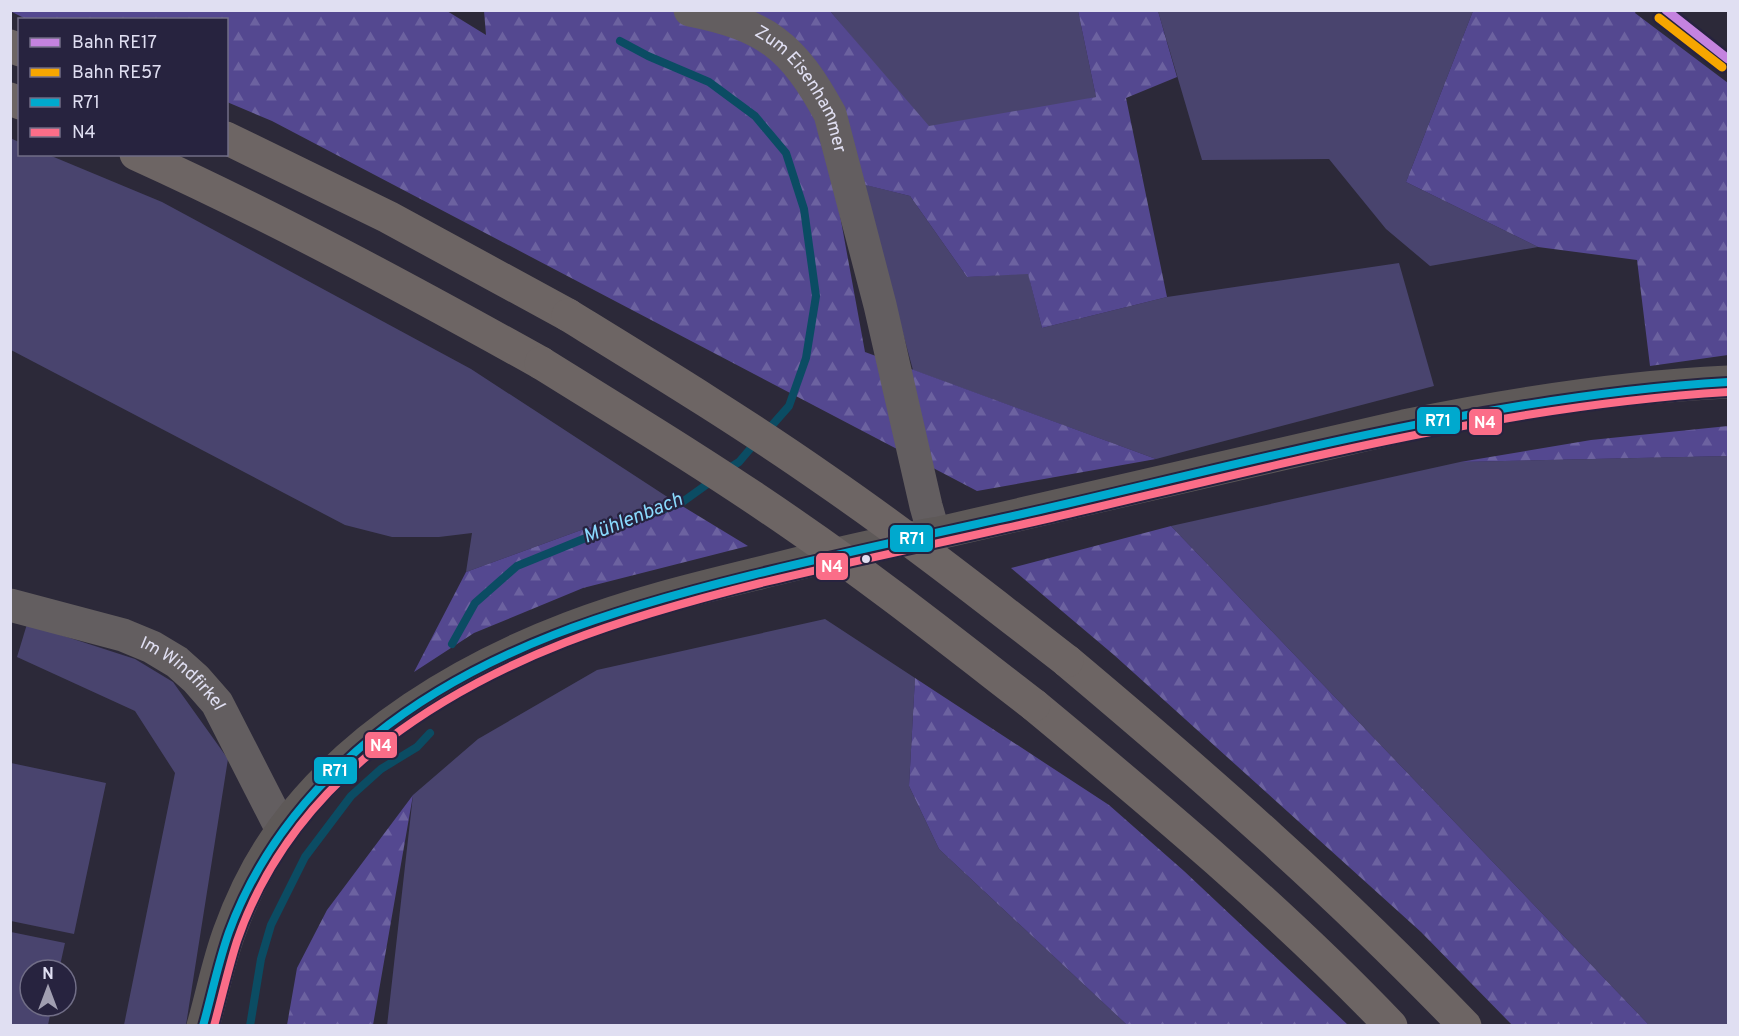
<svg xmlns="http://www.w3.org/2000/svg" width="1739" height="1036" font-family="Overpass,sans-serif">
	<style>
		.grass { fill: #49446e }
		.forest { fill: url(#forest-firs) }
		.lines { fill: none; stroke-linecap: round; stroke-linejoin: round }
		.stream { stroke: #0b4c63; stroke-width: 8 }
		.street { stroke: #635e60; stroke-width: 33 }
		.secondary { stroke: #5e5958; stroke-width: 33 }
		.highway { stroke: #6d6564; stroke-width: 33 }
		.highway-bridge { stroke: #6d6564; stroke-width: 33 }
		.bus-1-casing { stroke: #27233f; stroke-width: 12 }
		.bus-2-casing { stroke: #27233f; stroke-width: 12 }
		.bus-1 { stroke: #00a9ce; stroke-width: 8 }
		.bus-2 { stroke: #fb6d88; stroke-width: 8 }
		.rail-1-casing { stroke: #27233f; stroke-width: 14 }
		.rail-2-casing { stroke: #27233f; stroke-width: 14 }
		.rail-1 { stroke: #c483df; stroke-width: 9 }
		.rail-2 { stroke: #f7a600; stroke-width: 9 }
		.bus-dot { fill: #e0dff2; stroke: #27233f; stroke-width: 2 }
		.labels { text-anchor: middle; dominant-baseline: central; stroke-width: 4.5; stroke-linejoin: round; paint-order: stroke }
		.street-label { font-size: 18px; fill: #e0dff2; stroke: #27233f }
		.water-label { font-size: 20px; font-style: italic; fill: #8adafe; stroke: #27233f }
		.line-badge { stroke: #27233f; stroke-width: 2 }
		.badge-label { font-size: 16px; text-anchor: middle; font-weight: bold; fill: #fff }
	</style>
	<defs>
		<pattern id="forest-firs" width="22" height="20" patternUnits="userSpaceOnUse" patternTransform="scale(1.5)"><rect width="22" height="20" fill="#544890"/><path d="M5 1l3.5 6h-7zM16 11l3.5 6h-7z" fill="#6c62a0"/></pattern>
	</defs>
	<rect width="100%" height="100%" fill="#2c2939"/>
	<path class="grass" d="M830,11h248l18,86 -160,40z
		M1158,11h315l-67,171 132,65 -108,19 -44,-37 -57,-70 -127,1z
		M10,138l9,4 1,12 29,1 113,47 309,167 198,129 -203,74 6,-39 -33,4h-47l-47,-12 -334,-175z
		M862,184l48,12 57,81 61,-4 14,55 125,-31 232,-34 35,123 -278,73 -243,-89z
		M1728,456v569h-79l-478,-499 289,-64z
		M825,619l90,59 -6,108 30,63 188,176 -740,1 26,-231 65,-56 119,-69z
		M27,624l108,35 38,23 55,77 -42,266h-62l51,-252 -40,-62 -118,-54z
		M11,763l95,20 -32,151 -63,-13z
		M11,932l54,11 -6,27h-29v36h22l-4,19h-37z"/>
	<path class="forest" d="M10,11h437l39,24 -2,-24h346l99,115 167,-29 -18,-86h80l19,66 -51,21 41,199 -125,31 -14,-54 -61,3 -57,-81 -77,-19 32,175 291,107 -179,32 -705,-370 -45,-19 -1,-82h-198z
		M1473,11h163l-1,2 93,70v272l-78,11 -13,-106 -99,-13 -132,-65z
		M1728,426v30l-268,6 131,-22z
		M669,498l79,48 -165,42 -109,45 -60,39 52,-100z
		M1171,526l478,499h-137l-91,-93 -307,-277 -103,-87z
		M915,678l194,127 75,66 164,154h-221l-188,-176 -30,-63z
		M413,795l-40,230h-86l10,-57 30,-58z"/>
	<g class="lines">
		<path class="stream" d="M620,41l28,15 61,26 46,34 31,37 18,56 12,87 -10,62 -17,48 -22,25
			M726,470l13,-8 17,-20
			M452,644l23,-41 42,-37 81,-33 83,-30 32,-23
			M250,1026l11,-67 10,-34 34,-68 46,-61 30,-27 36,-22 13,-14"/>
		<g class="street">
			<path id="s1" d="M690,10c76,15 103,36 140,104l50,191 46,201 8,28"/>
			<path id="s2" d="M10,605l113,30 29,12 25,15 19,17 21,24 65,127"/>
		</g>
		<path class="secondary" d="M203,1026c9,-31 15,-63 26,-93 13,-36 32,-74 55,-105 70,-94 178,-159 286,-200 67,-26 137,-42 206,-59 40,-10 81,-20 121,-28 14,-3 28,-6 42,-8l465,-107c107,-22 215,-39 324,-44"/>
		<path class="highway" d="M10,46l10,4
			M10,99l10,4
			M226,138l162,79 180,98
			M136,154c139,63 272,135 405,209
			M1067,661c138,116 273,234 398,365
			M1034,705c123,102 246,205 357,321"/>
		<path class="highway-bridge" d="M568,315c86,53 173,106 256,164 83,57 163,120 243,182
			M541,363c85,53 171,105 253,162 83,57 161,119 240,180"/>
		<g class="bus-1-casing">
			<path id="bus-1" d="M203,1026c9,-32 15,-63 26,-94 29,-79 80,-143 145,-196 109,-88 244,-128 378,-161 97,-24 195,-44 292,-66 226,-52 451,-113 684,-127"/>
		</g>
		<g class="bus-2-casing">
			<path id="bus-2" d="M214,1026c8,-29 14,-57 23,-85 28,-81 81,-148 149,-200 111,-85 242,-125 375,-158 97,-23 193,-43 290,-65 224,-52 447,-112 677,-126"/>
		</g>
		<use href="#bus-1" class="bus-1"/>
		<use href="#bus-2" class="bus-2"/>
		<g class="rail-1-casing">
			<path id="rail-1" d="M1666,10l62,49"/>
		</g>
		<g class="rail-2-casing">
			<path id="rail-2" d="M1659,18l63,49"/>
		</g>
		<use href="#rail-1" class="rail-1"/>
		<use href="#rail-2" class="rail-2"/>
	</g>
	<circle class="bus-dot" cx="866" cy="559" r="5"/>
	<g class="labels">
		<g class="street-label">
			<text stroke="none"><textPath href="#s1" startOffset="146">Zum Eisenhammer</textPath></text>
			<text stroke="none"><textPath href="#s2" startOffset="189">Im Windfirkel</textPath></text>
		</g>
		<g class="water-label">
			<text transform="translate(633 519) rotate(-22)">Mühlenbach</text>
		</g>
	</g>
	<g class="line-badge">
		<rect x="1416" y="406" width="45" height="29" rx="6" fill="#00a9ce"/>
		<rect x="1468" y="408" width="35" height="28" rx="6" fill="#fb6d88"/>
		<rect x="889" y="524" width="45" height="29" rx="6" fill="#00a9ce"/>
		<rect x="815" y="552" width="34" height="29" rx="6" fill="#fb6d88"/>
		<rect x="364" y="731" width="34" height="28" rx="6" fill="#fb6d88"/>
		<rect x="313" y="756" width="45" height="29" rx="6" fill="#00a9ce"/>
	</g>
	<g class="badge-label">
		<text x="1438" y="426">R71</text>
		<text x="1485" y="428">N4</text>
		<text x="912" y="544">R71</text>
		<text x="832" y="572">N4</text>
		<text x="381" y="751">N4</text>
		<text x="335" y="776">R71</text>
	</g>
	<rect width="1739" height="1036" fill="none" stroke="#e0dff2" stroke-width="24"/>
	<rect x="18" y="18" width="210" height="138" fill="#27233f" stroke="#716e87" stroke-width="1.5"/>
	<rect x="30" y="38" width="30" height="9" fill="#c483df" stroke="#716e87" stroke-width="1.5"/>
	<text x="72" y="48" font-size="18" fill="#e0dff2">Bahn RE17</text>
	<rect x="30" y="68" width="30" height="9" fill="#f7a600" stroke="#716e87" stroke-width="1.5"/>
	<text x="72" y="78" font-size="18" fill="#e0dff2">Bahn RE57</text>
	<rect x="30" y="98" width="30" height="9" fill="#00a9ce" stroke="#716e87" stroke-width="1.5"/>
	<text x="72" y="108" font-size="18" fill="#e0dff2">R71</text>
	<rect x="30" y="128" width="30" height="9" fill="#fb6d88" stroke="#716e87" stroke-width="1.5"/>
	<text x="72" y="138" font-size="18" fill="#e0dff2">N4</text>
	<g transform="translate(48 988)"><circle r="28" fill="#27233f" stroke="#716e87" stroke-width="1.5"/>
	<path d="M0-4.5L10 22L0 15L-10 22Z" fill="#a19fb1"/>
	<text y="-9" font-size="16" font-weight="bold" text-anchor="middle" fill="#e0dff2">N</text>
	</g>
</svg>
